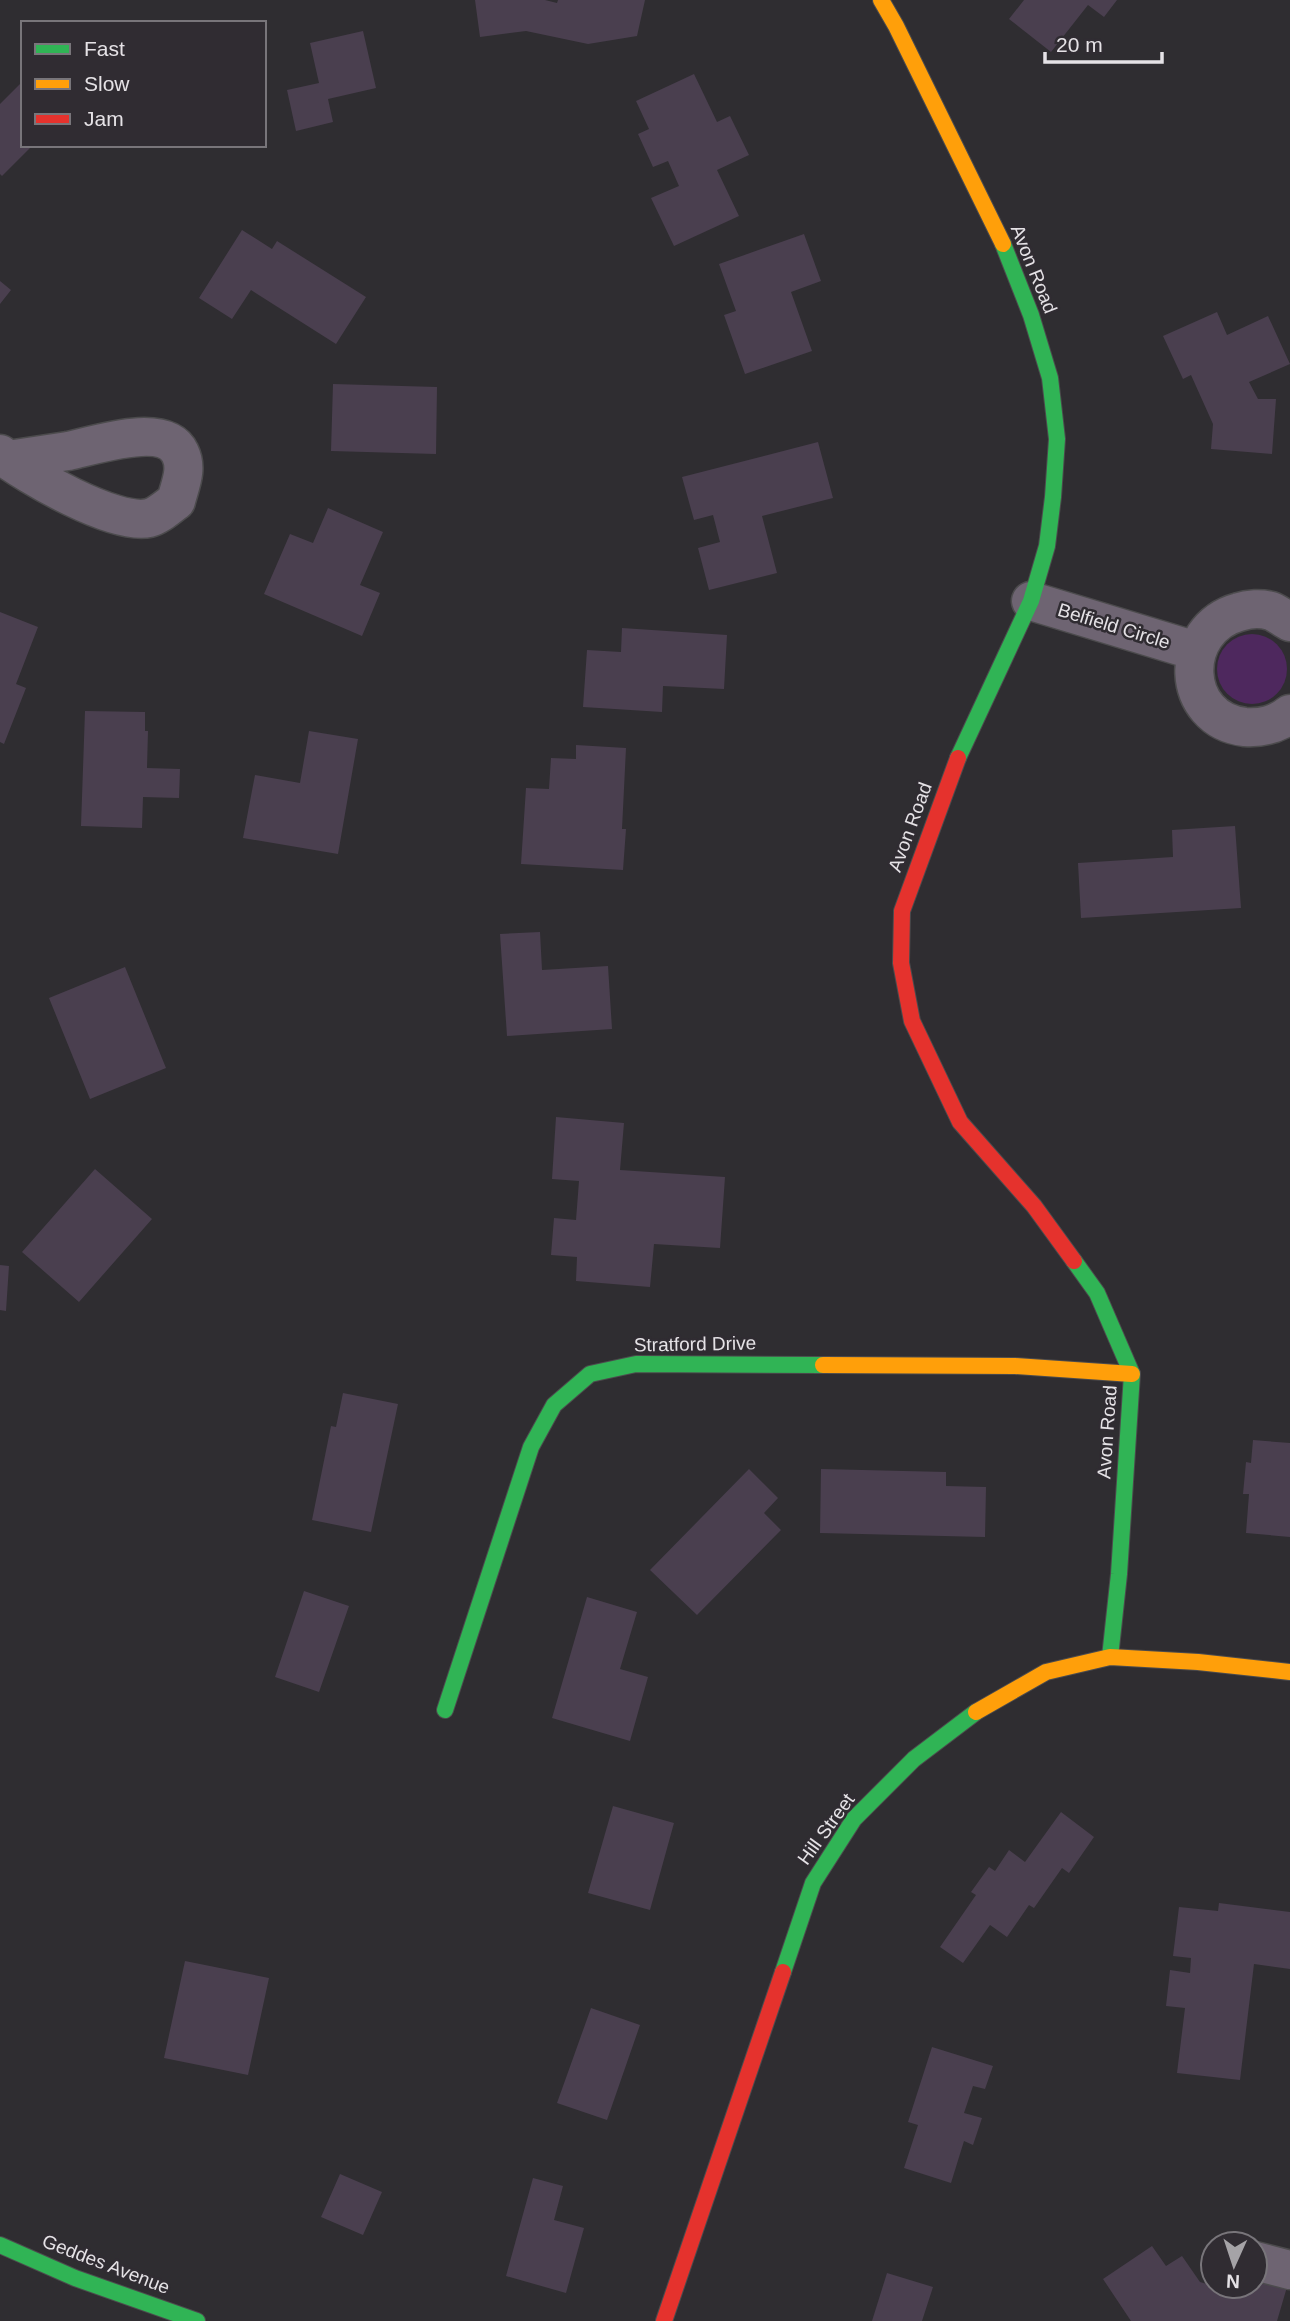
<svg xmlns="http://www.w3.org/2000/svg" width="1290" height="2321" font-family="Helvetica,sans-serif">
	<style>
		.green { fill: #4e285e }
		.building { fill: #4a3f4f }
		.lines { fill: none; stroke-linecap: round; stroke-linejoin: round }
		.street-casing { stroke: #4c4b4d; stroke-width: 41 }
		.fast-casing { stroke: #4c4b4d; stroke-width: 18 }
		.slow-casing { stroke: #4c4b4d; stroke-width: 18 }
		.jam-casing { stroke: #4c4b4d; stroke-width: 18 }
		.street { stroke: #6e6472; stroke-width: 38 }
		.fast { stroke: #30b455; stroke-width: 16 }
		.slow { stroke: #ff9f0a; stroke-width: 16 }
		.jam { stroke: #e5322d; stroke-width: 16 }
		.labels { text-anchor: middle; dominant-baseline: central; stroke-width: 5; stroke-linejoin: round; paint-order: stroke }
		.street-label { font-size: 19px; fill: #e5e2e6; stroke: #302c32 }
	</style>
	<rect width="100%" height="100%" fill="#2f2d31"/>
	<path class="green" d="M1217 669a35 35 0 1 1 70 0a35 35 0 1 1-70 0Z"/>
	<path class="building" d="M475,0h70l12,3 1,-3h87l-8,36 -49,8 -62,-13 -46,6z
		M1024,0h93l-13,17 -16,-12 -37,47 -42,-33z
		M363,31l13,57 -48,11 5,23 -37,9 -9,-41 32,-7 -9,-40z
		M694,74l23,48 13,-6 19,39 -32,15 22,46 -65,30 -23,-48 28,-12 -11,-25 -15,6 -15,-33 11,-5 -13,-28z
		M23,81v64h10l-31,31 -2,-2v-70z
		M242,230l30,19 5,-8 89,56 -30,47 -85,-54 -19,29 -33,-21z
		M804,234l17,47 -30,11 21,59 -67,23 -21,-59 12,-4 -17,-47z
		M0,281l11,9 -11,14z
		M1217,312l10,23 41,-19 22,48 -41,18 9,17h18l-4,55 -61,-5 2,-25 -22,-49 -8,4 -20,-43z
		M333,384l104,3 -1,67 -105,-3z
		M818,442l15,56 -71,18 15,57 -68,17 -11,-42 22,-6 -7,-27 -19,5 -12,-43z
		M328,508l55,24 -23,53 20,8 -18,43 -98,-42 26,-60 23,9z
		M0,612l38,15 -22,57 10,4 -22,56 -4,-2z
		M622,628l105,7 -3,54 -61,-3 -1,26 -79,-5 4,-57 34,2z
		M85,711l60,1v19h3l-1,37 33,1 -1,29 -36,-1 -1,31 -61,-2z
		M309,731l49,8 -20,115 -95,-16 12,-63 45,8z
		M576,745l50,3 -4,81h4l-3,41 -102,-6 5,-76 23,1 2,-31 25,1z
		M1235,826l6,82 -160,10 -3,-55 95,-6 -1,-27z
		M540,932l2,38 66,-4 4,63 -105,7 -7,-102z
		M125,967l41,101 -76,31 -41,-101z
		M556,1117l68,6 -4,47 105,7 -5,71 -66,-4 -4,43 -74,-6 1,-24 -26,-2 3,-37 22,2 3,-39 -27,-2z
		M95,1169l57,50 -73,83 -57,-50z
		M0,1265l9,1 -3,45 -6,-1z
		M343,1393l55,11 -27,128 -59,-12 19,-94 5,1z
		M1253,1440l37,3v94l-44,-4 3,-39h-6l3,-32 5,1z
		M749,1469l29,29 -14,15 17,17 -84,85 -47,-45z
		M821,1469l125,3v14l40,1 -1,50 -165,-4z
		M304,1591l45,15 -30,86 -44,-15z
		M587,1597l50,15 -17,57 28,8 -18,64 -78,-23z
		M613,1806l61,17 -24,87 -62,-17z
		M1061,1812l33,25 -25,36 -7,-5 -28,40 -5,-3 -22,32 -17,-12 -27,38 -23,-16 36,-52 -5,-3 18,-25 6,4 14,-21 16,12z
		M1219,1903l71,9v57l-36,-5 -14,116 -63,-7 8,-65 -19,-2 4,-36 20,3 1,-15 -18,-2 6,-49 39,4z
		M185,1961l84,17 -21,97 -84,-17z
		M591,2008l49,17 -33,95 -50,-17z
		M932,2047l61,19 -8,23 -12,-3 -9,27 18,5 -9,27 -9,-4 -13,42 -47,-15 14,-43 -10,-3z
		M340,2174l42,18 -19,43 -42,-18z
		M533,2178l30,8 -9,34 30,8 -18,65 -60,-17z
		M1152,2246l14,20 16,-10 18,26 40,12 3,-8h12v-9l32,10 -10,34h-146l-28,-42z
		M887,2273l46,14 -11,34h-50z"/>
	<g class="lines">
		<g class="street-casing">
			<path id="street" d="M0,454c27,21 115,72 149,64 9,-2 20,-12 27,-17 4,-16 12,-32 4,-48 -15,-32 -87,-7 -112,-2 -20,3 -40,6 -60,9
				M1031,601l165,50
				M1290,622c-6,-3 -13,-9 -19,-11 -10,-3 -23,-2 -32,1 -62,17 -59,108 6,115 17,1 31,-2 45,-13
				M1255,2261l35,9"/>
		</g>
		<g class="fast-casing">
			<path id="fast" d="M958,758l73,-157 16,-55 6,-49 4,-58 -7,-61 -19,-63 -28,-71
				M1074,1261l23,32 35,81 -13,200 -9,83
				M445,1710l86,-263 23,-42 36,-31 46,-10 187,1
				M783,1972l30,-89 41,-64 60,-60 62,-47
				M0,2245l75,33 122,43"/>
		</g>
		<g class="slow-casing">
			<path id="slow" d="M881,0l15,26 107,218
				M823,1365l192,1 117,8
				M976,1712l70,-40 64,-15 88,5 92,10"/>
		</g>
		<g class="jam-casing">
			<path id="jam" d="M958,758l-56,153 -1,52 11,58 48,101 74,84 40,55
				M664,2321l119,-349"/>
		</g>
		<use href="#street" class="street"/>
		<use href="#fast" class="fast"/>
		<use href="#slow" class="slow"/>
		<use href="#jam" class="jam"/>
	</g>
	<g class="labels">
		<g class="street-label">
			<text transform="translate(1034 269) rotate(68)">Avon Road</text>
			<text transform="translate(1114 626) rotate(17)">Belfield Circle</text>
			<text transform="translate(910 827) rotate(-70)">Avon Road</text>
			<text transform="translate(695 1344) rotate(-1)">Stratford Drive</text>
			<text transform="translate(1107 1432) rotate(-86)">Avon Road</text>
			<text transform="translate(826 1829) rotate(-54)">Hill Street</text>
			<text transform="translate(106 2264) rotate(21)">Geddes Avenue</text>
		</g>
	</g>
	<rect x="21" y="21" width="245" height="126" fill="#302c32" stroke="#78757a" stroke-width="2"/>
	<rect x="35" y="44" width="35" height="10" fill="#30b455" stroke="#78757a" stroke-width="2"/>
	<text x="84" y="56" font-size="21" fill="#e5e2e6">Fast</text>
	<rect x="35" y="79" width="35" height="10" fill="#ff9f0a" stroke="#78757a" stroke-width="2"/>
	<text x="84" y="91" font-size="21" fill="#e5e2e6">Slow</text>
	<rect x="35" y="114" width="35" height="10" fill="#e5322d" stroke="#78757a" stroke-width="2"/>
	<text x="84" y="126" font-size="21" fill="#e5e2e6">Jam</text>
	<g transform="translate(1234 2265) rotate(183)"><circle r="33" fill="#302c32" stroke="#78757a" stroke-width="2"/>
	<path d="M0-5L12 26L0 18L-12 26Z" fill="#a5a3a7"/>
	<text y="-10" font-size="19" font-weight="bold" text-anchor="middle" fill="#e5e2e6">N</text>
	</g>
	<path d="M1045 52v10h117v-10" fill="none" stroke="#e5e2e6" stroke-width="3.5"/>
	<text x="1056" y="52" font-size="21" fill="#e5e2e6" stroke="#302c32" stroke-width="5" paint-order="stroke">20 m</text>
</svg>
